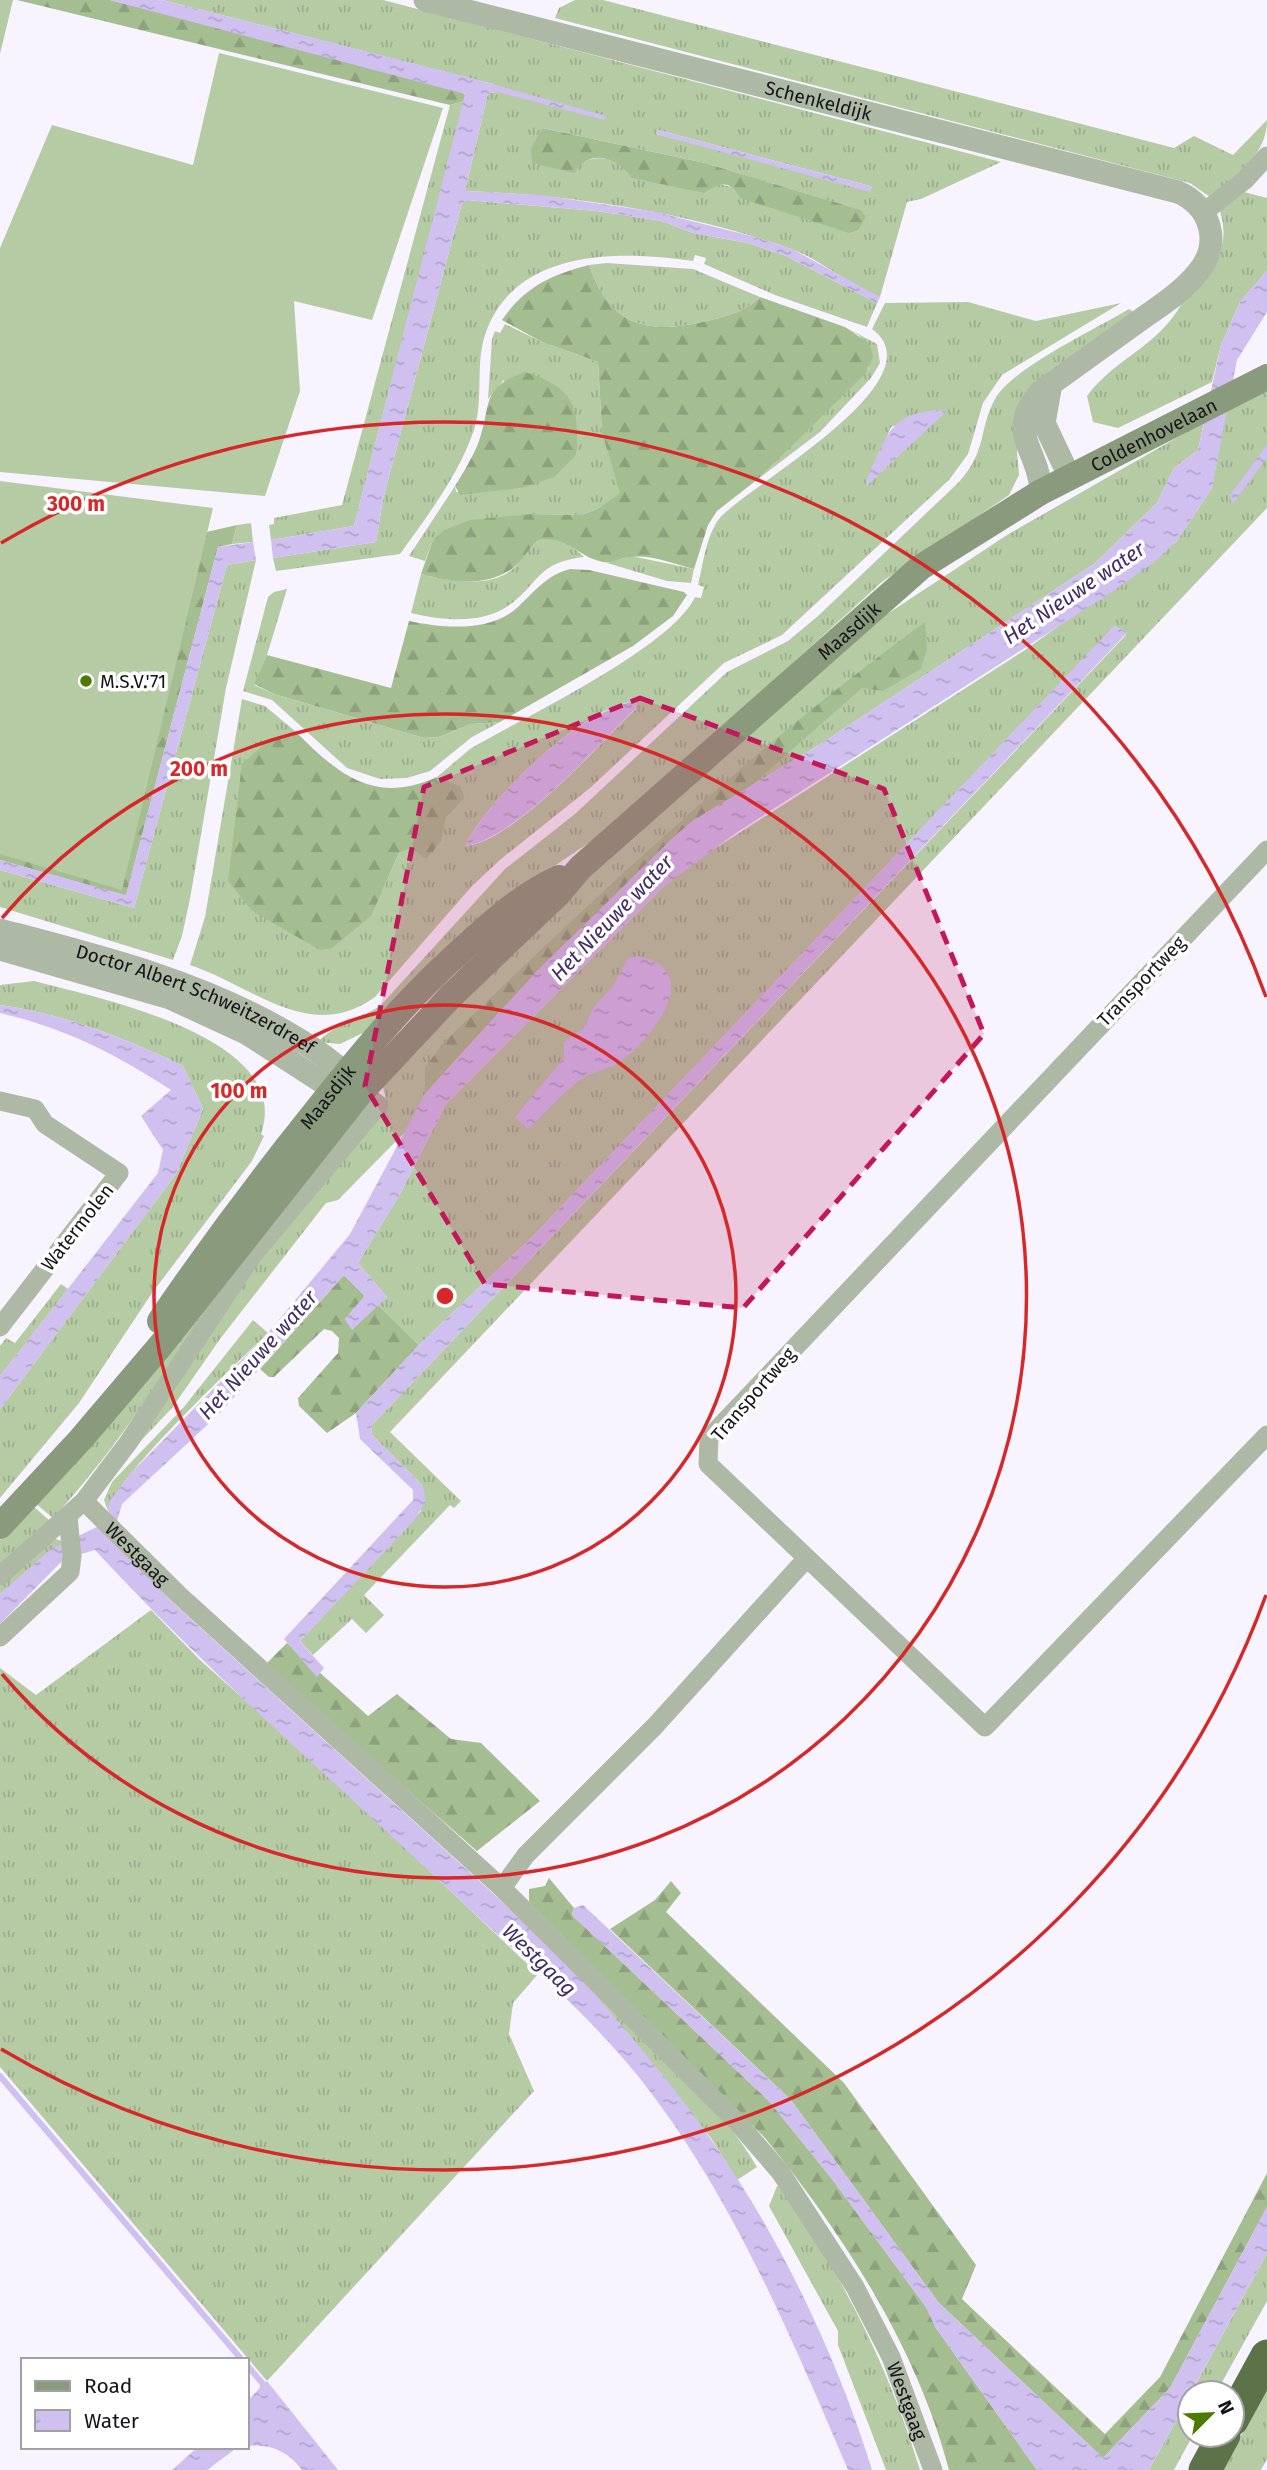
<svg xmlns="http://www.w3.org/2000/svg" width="1267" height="2470" viewBox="0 0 1267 2470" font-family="'Fira Sans',sans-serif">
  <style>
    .grass { fill: url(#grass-tufts); fill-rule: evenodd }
    .forest { fill: url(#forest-firs) }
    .pitch { fill: #b5cba4 }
    .water { fill: url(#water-ripples) }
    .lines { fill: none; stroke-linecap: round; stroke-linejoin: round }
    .stream { stroke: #cfc0f0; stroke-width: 6 }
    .minor { stroke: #aeb9a5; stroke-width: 19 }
    .tertiary { stroke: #aeb9a5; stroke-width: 23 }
    .secondary { stroke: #8a9b7d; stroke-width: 26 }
    .motorway { stroke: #5c7249; stroke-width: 33 }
    .marked { fill: #c2185b; fill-opacity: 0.2; stroke: #c2185b; stroke-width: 5; stroke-dasharray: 14 9; stroke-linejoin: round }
    .ring { fill: none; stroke: #d62828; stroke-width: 3.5 }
    .poi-dot { fill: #4b7b02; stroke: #fff; stroke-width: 2.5 }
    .labels { text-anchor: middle; stroke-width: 7; stroke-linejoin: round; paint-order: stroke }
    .street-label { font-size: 19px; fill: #151418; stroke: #fff }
    .poi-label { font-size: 19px; fill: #151418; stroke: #fff; text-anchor: start }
    .water-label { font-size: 21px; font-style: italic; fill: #422d66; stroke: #fff }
    .centre { fill: #d62828; stroke: #fff; stroke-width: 3.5 }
    .ring-label { font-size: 21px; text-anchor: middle; font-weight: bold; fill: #d62828; stroke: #fff; stroke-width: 7; stroke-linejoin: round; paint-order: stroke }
  </style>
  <defs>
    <pattern id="grass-tufts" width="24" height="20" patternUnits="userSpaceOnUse" patternTransform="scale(1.75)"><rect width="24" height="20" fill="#b5cba4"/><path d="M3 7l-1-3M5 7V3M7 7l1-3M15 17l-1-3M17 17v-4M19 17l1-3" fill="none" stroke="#9bad8c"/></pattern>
    <pattern id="forest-firs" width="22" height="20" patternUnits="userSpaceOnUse" patternTransform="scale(1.75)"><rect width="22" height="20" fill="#a5be91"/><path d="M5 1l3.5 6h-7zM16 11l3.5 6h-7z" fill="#8da27c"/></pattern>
    <pattern id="water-ripples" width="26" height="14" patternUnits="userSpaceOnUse" patternTransform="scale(1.75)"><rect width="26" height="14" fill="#cfc0f0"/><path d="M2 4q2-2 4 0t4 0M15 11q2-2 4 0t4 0" fill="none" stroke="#b1a4cd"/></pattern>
  </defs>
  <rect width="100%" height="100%" fill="#f7f4ff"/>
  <!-- grass -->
  <path class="grass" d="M162 0H383L1001 162 921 199 907 202 880 297C848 286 823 260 791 249 687 212 574 195 465 191L488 93 498 92 493 84ZM542 128 705 163 860 210 624 167C608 156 596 155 579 164L540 132ZM658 130 870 186 872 188 656 134Z
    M575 0H603L1174 148 1194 136 1233 155 1267 120C1267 156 1235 176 1210 197L1190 183 555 18 559 8Z
    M464 101 354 526 271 540 269 525 274 524V518L342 505 450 105Z
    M1240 191 1267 198V271L1240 302 1221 345 1212 382 1118 428 1093 422 1087 396C1117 356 1161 346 1184 299 1186 293 1195 288 1199 283 1220 262 1229 241 1220 211Z
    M467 200 597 211 662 221 693 233 748 243 786 256 877 303 867 327 775 295 704 264 706 258 695 255 693 261C619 250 514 248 485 335 475 366 484 399 474 430 458 476 428 515 400 554L276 571 273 558 376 542 383 499 462 203Z
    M607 263 693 269 760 297C747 311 729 315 711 320 650 335 611 329 589 265Z
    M968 302 1036 321 1121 303 1002 375 983 403 968 454 949 480 782 635 724 663 590 788 501 859 472 886 375 997C310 1044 253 986 190 965L205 917 242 699 265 706 296 732 265 743 242 763 252 911 281 925 382 891 399 853 441 832 446 818 465 798 461 786 437 777 470 749C524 717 671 648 695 597L701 598 704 587 698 585C703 565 706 536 719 519 745 487 942 380 872 329L885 303ZM936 410 946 411 866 486 891 427ZM635 701 636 709C599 744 513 843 465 846 486 801 584 706 635 701Z
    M1129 309 1136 313 1033 384 1017 452 1019 475 1009 495 883 581 611 828 526 885 365 1032 340 1044 318 1042C334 1024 361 1019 381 1005L505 869 575 814 727 672 788 641 818 616 958 483C988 450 978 430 995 399 1012 368 1096 329 1129 309Z
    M505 324 542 342 598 362 602 433 621 493 597 509 581 515 531 514 477 522 433 540 425 561 409 556 455 486 456 492 522 488 504 380 488 399 492 339 495 331 500 333Z
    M845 327 877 344 880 363 871 378 820 432 758 479 869 368 860 336Z
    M1267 388V508L390 1432 461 1501 454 1508 450 1505 364 1595 384 1615 366 1633 352 1619 313 1655 300 1641 421 1511 423 1486 372 1435 371 1426 1126 635 1125 631 1114 626 1106 635 534 1235 419 1345 378 1305 387 1297 358 1263 400 1194 446 1104 663 887 697 860 1025 650 1176 542 1212 488 1225 412Z
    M1204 422 1198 450 1174 468 1157 503 1094 564 819 745 694 820 675 836 461 1051 425 1094 407 1130 338 1200 326 1203 220 1339 172 1408 116 1467 257 1259 387 1104 383 1087 507 947 869 626 1007 535Z
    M251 523 253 542 232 544 237 525Z
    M554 538 566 541 584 557C535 563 540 584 508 606 480 625 441 620 411 613L421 574C449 581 494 590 517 565 524 556 529 547 538 540Z
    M631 556 694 569 691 583 667 581 607 563Z
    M256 560 226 688 190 899 182 936 173 960 0 907V870L134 908 227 565Z
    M287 589 267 655 254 685 274 694 424 738 439 737 471 724 500 722 472 737 430 771 407 778 380 779 347 768 272 700 243 691 268 597 274 592Z
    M34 981C98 998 295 1037 261 1134L264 1136 252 1161 152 1293 79 1403 0 1498V1409L176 1174 203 1109 183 1066C125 1038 64 1014 0 1005V985Z
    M225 1277C173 1362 120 1445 53 1518L35 1503Z
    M61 1284 68 1289 0 1376V1346L6 1338 15 1343Z
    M253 1320 268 1333C238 1362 113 1479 108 1511L104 1500 112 1482 183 1408Z
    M33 1506 50 1521 0 1565V1540Z
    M53 1538 65 1542 0 1594V1581Z
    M151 1610 200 1660 319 1766 538 1974 513 2003 509 2034 534 2091 267 2381 0 2067V1668L36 1695Z
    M584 1981C645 2039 714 2094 757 2167L737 2180 711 2138Z
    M777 2186 782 2189C844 2278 888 2366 920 2470H886L838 2345V2331L769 2206Z
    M1267 2253V2301L1216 2393H1191Z
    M1267 2387V2459L1261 2470H1223Z
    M1190 2395V2435H1193L1174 2470H1149Z"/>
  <!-- forest -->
  <path class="forest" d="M17 0H110L460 90 466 96 464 101 450 105Z
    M542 128 705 163 861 210 866 217 858 230 849 233 740 198C731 179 719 183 704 193L632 178C617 157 590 148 574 173L532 163 531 149Z
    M589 265C611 329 650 335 711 320 729 315 747 311 760 297L845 327 870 344 873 357 866 373 758 479 717 511 708 525 694 569C675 564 650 554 629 557 620 558 612 564 603 562 575 556 569 535 538 540 528 548 523 561 513 568 484 588 452 582 421 574L433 540 444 530 470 520 531 514 581 515 597 509 620 493 602 433 598 362 542 342 502 320C525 287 550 275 589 265Z
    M525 372C574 388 580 405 576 455L554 477 522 488 460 495 455 486C464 471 473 457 479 441 492 404 480 388 525 372Z
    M237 525 232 544 218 547 126 896 0 860V829L105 857 189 536Z
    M570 569 589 570 684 592 687 595 673 616 633 646 500 722 471 724 439 737 424 738 274 694 254 684 267 655 391 688 409 621C443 628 490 633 518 607 536 590 547 575 570 569Z
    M925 622 927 649 921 669 883 691 862 688 752 785 694 820 675 836 536 972 425 1094V1068L442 1044C598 895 750 750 925 622Z
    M296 732C339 775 374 805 437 777L461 786 465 798 446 818 441 841 426 859 411 848 399 853 371 916 332 948 320 950 252 911 228 881 242 763 265 743Z
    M344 1275 365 1296 345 1319 352 1329 378 1305 419 1345 356 1413 327 1433 299 1406 298 1398 338 1353 339 1338 332 1331 324 1329 274 1377H269L260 1369Z
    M287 1643 368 1716 397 1694 451 1739 481 1743 540 1801 477 1851 265 1665Z
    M549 1878 574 1908 572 1915 769 2101 832 2179 926 2307 936 2328 1037 2470H949C917 2348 844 2235 765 2138L529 1902V1889L545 1886Z
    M671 1881 681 1893 666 1912 844 2083 976 2265 962 2299 1105 2434 1160 2377 1267 2173V2207L1170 2388 1103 2458 938 2302 791 2100 610 1929 655 1900Z"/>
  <!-- pitch -->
  <path class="pitch" d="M0 0H13L0 54Z
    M219 53 443 108 372 320 294 301 300 391 265 496 0 472V248L52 125 193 165Z
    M0 481 213 508 122 890 0 854Z"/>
  <!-- water -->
  <path class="water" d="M110 0H162L471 78 606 116 604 120 498 92 488 93 465 191 541 195 656 212 755 237 794 250 880 297 877 303 786 256 748 243 693 233 662 221 597 211 467 200 462 203 383 499 376 542 273 558 271 540 354 526 465 94Z
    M658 130 870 186 872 188 870 192 656 134Z
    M1267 271V312L1237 360 1212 488 1176 542 1153 563 1109 594 736 833 663 887 446 1104 400 1194 358 1263 387 1297 352 1330 345 1319 365 1296 344 1275 218 1415 122 1504 112 1538 172 1602 584 1976V1981C627 2032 672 2083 710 2138 779 2235 837 2356 872 2470H848C790 2334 731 2193 638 2076 590 2017 531 1966 475 1914 348 1793 214 1679 95 1550L64 1559 0 1624V1594L51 1549 99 1526 112 1516 108 1511 109 1502 130 1474 268 1333 350 1234 425 1094 536 972 675 836 694 820 819 745 1094 564 1157 503 1174 468 1198 450 1221 345 1240 302Z
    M936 410 947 411 866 486C866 477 872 468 875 460 891 425 897 415 936 410Z
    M1267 445V458L1234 502H1231L1230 495Z
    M253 542 256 560 227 565 134 908 0 870V860L126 895 218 547Z
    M1114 626 1125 631 1126 634 371 1426 372 1435 423 1486 426 1502 412 1523 300 1641 324 1668 317 1677 284 1639 413 1500V1490L360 1439 356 1413 419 1345 534 1235Z
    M635 701 636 708C596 747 517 838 465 846 487 800 582 708 635 701Z
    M638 956C705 970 654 1036 623 1060 612 1069 595 1070 583 1078 563 1091 546 1113 528 1129L515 1117 564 1058V1042L584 1028 593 1008 614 985 628 958Z
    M0 1005C64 1014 125 1038 183 1066L203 1109 176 1174 0 1409V1376L158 1173 163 1150 141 1116 171 1090C114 1053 67 1029 0 1013Z
    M583 1905 791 2100 938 2302 1103 2458 1170 2388 1267 2207V2253L1149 2470H1037L936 2328 926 2307 832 2179 769 2101 572 1915 574 1908Z
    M267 2381 338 2470H302C288 2451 270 2443 247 2446V2401Z
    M198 2447H238L207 2470H172Z"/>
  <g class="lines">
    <!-- stream -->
    <path class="stream" d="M0 2076 242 2360
      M247 2365 263 2384 262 2393"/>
    <!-- minor -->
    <g class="minor">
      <path d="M1204 212 1245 180 1267 156"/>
      <path d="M1267 850 709 1438 708 1464 985 1727 1267 1435"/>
      <path d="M0 1101 35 1109 45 1124 119 1173 0 1327"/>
      <path id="s1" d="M84 1501 180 1596 502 1888 738 2123 781 2173 855 2287 891 2357 933 2470"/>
      <path d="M0 1576 84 1501 128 1443 252 1256 379 1105 361 1092"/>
      <path d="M0 1637 70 1572 72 1556 68 1517"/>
      <path d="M502 1888 526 1855 655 1726 806 1559"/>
    </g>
    <!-- tertiary -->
    <g class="tertiary">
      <path id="s2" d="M425 0 1178 192C1210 206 1222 242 1199 271 1183 292 1158 307 1136 323 1104 346 1072 369 1040 392 1004 433 1039 448 1041 492"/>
      <path d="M1051 384 1044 423 1070 478"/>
      <path id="s3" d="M0 930C99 956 197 980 286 1032 312 1047 338 1063 357 1087"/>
      <path d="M0 949 170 998 246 1033 333 1089 351 1091"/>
    </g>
    <!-- secondary -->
    <g class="secondary">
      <path id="s4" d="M160 1321C207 1252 256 1186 309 1120 354 1063 399 1007 454 957 486 928 519 896 559 878"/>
      <path id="s5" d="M0 1526 81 1439 161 1345 361 1092 451 996 559 893 580 868 921 567 1041 492 1267 377"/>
    </g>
    <!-- motorway -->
    <path class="motorway" d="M1232 2420 1267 2356
      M1205 2470 1224 2435"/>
  </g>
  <!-- marked area -->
  <path class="marked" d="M640 698 884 789 984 1034 743 1308 485 1284 365 1086 424 787Z"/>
  <!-- distance rings -->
  <g class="ring">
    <circle cx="445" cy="1296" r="291"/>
    <path d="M2 918A582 582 0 1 1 2 1674"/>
    <path d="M1266 1595A874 874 0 0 1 1 2049M1 543A874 874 0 0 1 1266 997"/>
  </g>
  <!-- markers -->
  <circle class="poi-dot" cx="86" cy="681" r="7"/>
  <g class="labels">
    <!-- street labels -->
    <g class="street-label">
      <text dy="7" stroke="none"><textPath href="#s2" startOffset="406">Schenkeldijk</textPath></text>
      <text dy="7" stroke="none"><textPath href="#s5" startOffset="1601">Coldenhovelaan</textPath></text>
      <text dy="7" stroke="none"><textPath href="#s5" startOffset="1237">Maasdijk</textPath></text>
      <text transform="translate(1141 981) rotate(-46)" y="7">Transportweg</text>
      <text dy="7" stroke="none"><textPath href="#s3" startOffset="208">Doctor Albert Schweitzerdreef</textPath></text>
      <text dy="7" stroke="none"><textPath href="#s4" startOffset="280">Maasdijk</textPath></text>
      <text transform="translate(77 1227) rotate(-52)" y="7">Watermolen</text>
      <text transform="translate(753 1394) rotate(-49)" y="7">Transportweg</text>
      <text dy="7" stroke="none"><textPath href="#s1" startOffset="75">Westgaag</textPath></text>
      <text dy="7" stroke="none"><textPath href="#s1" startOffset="1230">Westgaag</textPath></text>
    </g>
    <!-- poi labels -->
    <g class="poi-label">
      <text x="100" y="688">M.S.V.'71</text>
    </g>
    <!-- water labels -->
    <g class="water-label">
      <text transform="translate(1074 593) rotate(-34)" y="7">Het Nieuwe water</text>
      <text transform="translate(612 918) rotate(-46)" y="7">Het Nieuwe water</text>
      <text transform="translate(258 1355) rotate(-48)" y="7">Het Nieuwe water</text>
      <text transform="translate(539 1960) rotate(44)" y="7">Westgaag</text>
    </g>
  </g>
  <circle cx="445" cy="1296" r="10" class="centre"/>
  <g class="ring-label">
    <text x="76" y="511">300 m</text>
    <text x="199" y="776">200 m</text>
    <text x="239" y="1098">100 m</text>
  </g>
  <!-- legend -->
  <rect x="21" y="2358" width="228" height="91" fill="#ffffff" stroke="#a1a1a3" stroke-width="2"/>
  <rect x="35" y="2381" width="35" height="10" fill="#8a9b7d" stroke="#a1a1a3" stroke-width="2"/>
  <text x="84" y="2393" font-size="21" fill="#151418">Road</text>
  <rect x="35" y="2410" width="35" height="21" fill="url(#water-ripples)" stroke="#a1a1a3" stroke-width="2"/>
  <text x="84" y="2428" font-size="21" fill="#151418">Water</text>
  <!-- north arrow -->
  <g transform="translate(1211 2414) rotate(66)"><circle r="33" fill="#ffffff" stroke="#a1a1a3" stroke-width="2"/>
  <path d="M0-5L12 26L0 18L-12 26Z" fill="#4b7b02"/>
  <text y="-10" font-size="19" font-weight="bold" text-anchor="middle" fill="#151418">N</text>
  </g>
</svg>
